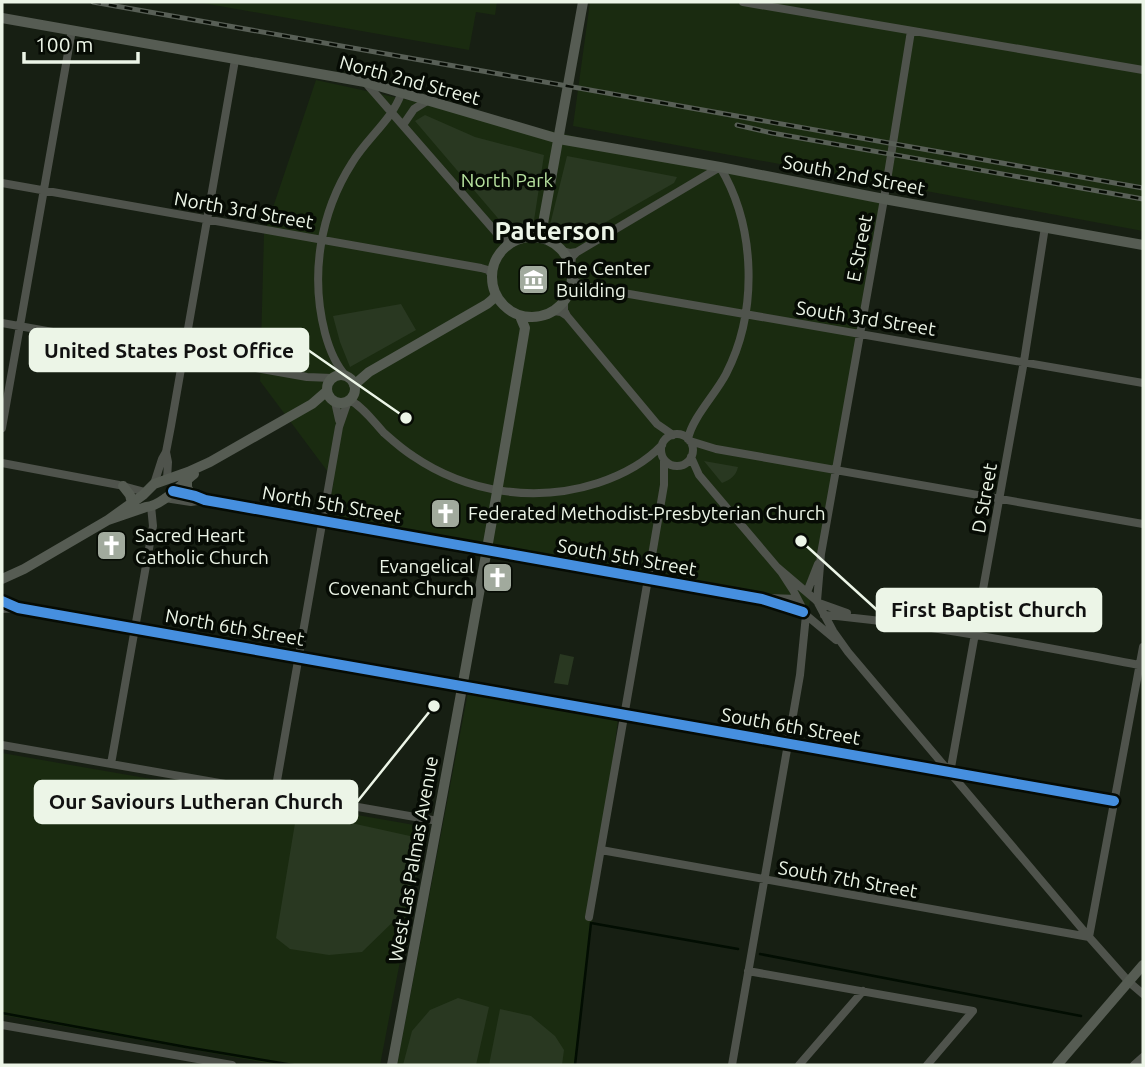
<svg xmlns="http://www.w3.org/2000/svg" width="1145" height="1067" viewBox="0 0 1145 1067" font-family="Ubuntu,sans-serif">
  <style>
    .built { fill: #1a2b10 }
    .green { fill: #293821 }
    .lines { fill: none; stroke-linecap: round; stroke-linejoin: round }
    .stream { stroke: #020d02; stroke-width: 2.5 }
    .minor { stroke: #4f534c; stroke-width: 8 }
    .major { stroke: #565c53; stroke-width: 10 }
    .rail-casing { stroke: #585f56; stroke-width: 5 }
    .rail { stroke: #060b04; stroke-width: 2.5; stroke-dasharray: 8; stroke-linecap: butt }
    .cycleway-casing { stroke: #060b04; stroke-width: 15 }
    .cycleway { stroke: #468fdf; stroke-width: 10 }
    .labels { text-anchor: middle; stroke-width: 7; stroke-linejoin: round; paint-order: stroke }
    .street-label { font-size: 19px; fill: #ecf5e7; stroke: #060b04 }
    .park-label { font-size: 19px; fill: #b7e29f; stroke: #060b04 }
    .poi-label { font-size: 19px; fill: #ecf5e7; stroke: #060b04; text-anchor: start }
    .district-label { font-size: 26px; font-weight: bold; fill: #ecf5e7; stroke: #060b04 }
    .leader { fill: none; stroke: #ecf5e7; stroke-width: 2.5 }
    .callout-dot { fill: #ecf5e7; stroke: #060b04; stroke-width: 2.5 }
    .callout { fill: #ecf5e7; stroke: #ecf5e7; stroke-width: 2.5 }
    .callout-label { font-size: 21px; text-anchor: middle; font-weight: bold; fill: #111 }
  </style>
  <rect width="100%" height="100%" fill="#171f13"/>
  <!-- built -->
  <path class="built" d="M197 2H497L495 15 476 12 469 50Z
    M590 2H1143V231L573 126Z
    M316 80 880 203 809 606 327 516 334 480 260 381 264 234Z
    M468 692 618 719 574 1065H397Z
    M2 753 426 827 380 1065H278L2 1015Z"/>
  <!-- green -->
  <path class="green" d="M425 115 475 137 544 155 533 227 508 230 415 121Z
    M567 156 677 177 674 183 571 242 549 229Z
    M401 304 416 330 350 367 340 342 333 316Z
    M704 461 738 467C736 476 730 480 722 483Z
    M560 654 574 657 568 685 554 683Z
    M297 811 419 838 417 875 398 917 362 952 329 955 290 949 276 938Z
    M458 998 489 1007 476 1065H403L412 1031 430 1010Z
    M500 1009 531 1016 555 1036 564 1050 562 1065H489Z"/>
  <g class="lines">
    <!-- stream -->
    <path class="stream" d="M760 954 1081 1016
      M2 1013 186 1047 293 1065
      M575 1065 591 923 738 949"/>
    <!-- minor -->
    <path class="minor" d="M743 2 1143 70
      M365 82 501 238 512 243
      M403 125 414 109 427 101
      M2 183 481 268 488 270 492 275
      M563 251 570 253 577 252 720 167C756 227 758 312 726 374 715 395 692 418 688 439
      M571 265 572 257 577 252
      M572 277 576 282 583 286
      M570 289 578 285 583 286C770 318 957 349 1143 383
      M564 302V310L567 316
      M554 311 561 312 567 316 657 424 673 435
      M2 323 307 377 332 378
      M346 376C335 364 329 348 325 333 310 275 320 213 352 163 366 139 392 120 401 94
      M350 400C364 408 373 421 384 433 393 441 403 450 413 456 467 493 536 503 598 483 622 475 644 464 662 445
      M335 402 339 420
      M2 428 72 30
      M661 450a16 16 0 1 1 32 0a16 16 0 1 1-32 0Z
      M690 441 716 449 1143 524
      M166 452 168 462 167 479
      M691 457 699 475 782 573 793 590 806 615 836 640
      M2 463 119 485 145 492
      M154 484 162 459 166 452 171 426 235 60
      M173 491 195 496 205 500 762 599 803 612
      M165 498 191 502 205 500
      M777 567 817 601 833 631 848 652 1089 937 1129 982 1143 994
      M807 592 818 564
      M769 598 797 599
      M2 601 18 608 1114 801
      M817 601 821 554 884 199 911 31
      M819 603 847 613
      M2 609 18 608
      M824 615C930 624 1036 646 1140 665
      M2 745 438 821
      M111 764 153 526 151 506
      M950 773 1024 361 1045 227
      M275 792 339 427 348 401
      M601 850 1089 937
      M589 917 648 579 664 485V460
      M1089 937 1143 647
      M748 971 973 1011 927 1065
      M2 1025 232 1065
      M732 1065 800 675 806 615
      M799 1065 863 991
      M1134 1065 1143 1057"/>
    <!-- major -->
    <path class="major" d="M2 18 365 82 559 139 720 167 884 199 1143 245
      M534 237 542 229 583 2
      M492 277a40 40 0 1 1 80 0a40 40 0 1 1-80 0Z
      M327 389a14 14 0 1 1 28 0a14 14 0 1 1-28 0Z
      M354 385 369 372 487 304 493 299 496 294
      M187 479V488L192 495
      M123 486 130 495 132 503
      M108 520 143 495 154 484 188 472 210 462 312 404 327 391
      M2 579 24 569 108 520 146 507C162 506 181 484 194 474
      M2 599 5 602
      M392 1065C438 820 484 574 525 328L520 316
      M1057 1065 1143 965"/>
    <defs>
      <path id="rail" d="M93 2 1143 188
        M737 125 772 133 1143 199"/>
    </defs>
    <!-- rail casing -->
    <use href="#rail" class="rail-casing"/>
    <!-- rail -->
    <use href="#rail" class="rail"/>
    <defs>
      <path id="cycleway" d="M173 491 195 496 205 500 762 599 803 612
        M2 601 18 608 1114 801"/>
    </defs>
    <!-- cycleway casing -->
    <use href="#cycleway" class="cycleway-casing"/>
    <!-- cycleway -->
    <use href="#cycleway" class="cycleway"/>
  </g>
  <!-- icons -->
  <defs>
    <symbol id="museum-square" viewBox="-11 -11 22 22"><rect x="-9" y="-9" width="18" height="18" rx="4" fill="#a1aa9d" stroke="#060b04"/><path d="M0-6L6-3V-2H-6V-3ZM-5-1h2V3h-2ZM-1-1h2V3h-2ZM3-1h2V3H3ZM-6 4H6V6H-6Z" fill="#fff"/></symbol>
    <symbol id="church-square" viewBox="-11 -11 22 22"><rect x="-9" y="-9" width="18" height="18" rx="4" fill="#a1aa9d" stroke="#060b04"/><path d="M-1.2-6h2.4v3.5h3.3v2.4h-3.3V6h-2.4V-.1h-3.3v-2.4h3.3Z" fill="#fff"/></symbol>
  </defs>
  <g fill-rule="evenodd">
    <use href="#museum-square" x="516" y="262" width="35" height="35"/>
    <use href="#church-square" x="428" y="496" width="35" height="35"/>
    <use href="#church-square" x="94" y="528" width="35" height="35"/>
    <use href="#church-square" x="480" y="560" width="35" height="35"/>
  </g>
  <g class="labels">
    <!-- street labels -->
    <g class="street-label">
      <text transform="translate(410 80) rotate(15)" y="7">North 2nd Street</text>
      <text transform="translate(854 175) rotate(11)" y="7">South 2nd Street</text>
      <text transform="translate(244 210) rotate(10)" y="7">North 3rd Street</text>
      <text transform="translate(859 248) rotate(-79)" y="7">E Street</text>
      <text transform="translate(866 318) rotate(9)" y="7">South 3rd Street</text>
      <text transform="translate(984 498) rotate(-80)" y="7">D Street</text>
      <text transform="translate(332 504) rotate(10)" y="7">North 5th Street</text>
      <text transform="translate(627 557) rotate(10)" y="7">South 5th Street</text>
      <text transform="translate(235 627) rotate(10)" y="7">North 6th Street</text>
      <text transform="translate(791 726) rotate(10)" y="7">South 6th Street</text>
      <text transform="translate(413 859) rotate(-80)" y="7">West Las Palmas Avenue</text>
      <text transform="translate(848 879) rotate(10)" y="7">South 7th Street</text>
    </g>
    <!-- park labels -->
    <g class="park-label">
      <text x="507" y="187">North Park</text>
    </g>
    <!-- poi labels -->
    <g class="poi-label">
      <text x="556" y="275">The Center<tspan x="556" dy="22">Building</tspan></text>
      <text x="468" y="520">Federated Methodist-Presbyterian Church</text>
      <text x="135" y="542">Sacred Heart<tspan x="135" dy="22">Catholic Church</tspan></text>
      <text x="474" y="573" text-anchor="end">Evangelical<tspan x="474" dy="22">Covenant Church</tspan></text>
    </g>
    <!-- district labels -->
    <g class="district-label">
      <text x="555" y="240">Patterson</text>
    </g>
  </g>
  <!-- callouts -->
  <path class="leader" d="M406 418L308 350M801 541L877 610M434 706L357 802"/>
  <g class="callout-dot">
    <circle cx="406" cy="418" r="7"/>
    <circle cx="801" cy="541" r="7"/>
    <circle cx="434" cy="706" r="7"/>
  </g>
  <g class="callout">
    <rect x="30" y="329" width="278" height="42" rx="7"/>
    <rect x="877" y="589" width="224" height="42" rx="7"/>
    <rect x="35" y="781" width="322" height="42" rx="7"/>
  </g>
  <g class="callout-label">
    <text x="169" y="358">United States Post Office</text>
    <text x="989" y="617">First Baptist Church</text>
    <text x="196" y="809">Our Saviours Lutheran Church</text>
  </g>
  <!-- border -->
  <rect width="1145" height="1067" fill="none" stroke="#ecf5e7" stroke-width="7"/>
  <!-- scale -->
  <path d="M24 52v10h114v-10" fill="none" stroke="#ecf5e7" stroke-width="3.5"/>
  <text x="35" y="52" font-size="21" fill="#ecf5e7" stroke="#060b04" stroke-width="5" paint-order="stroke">100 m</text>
</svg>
